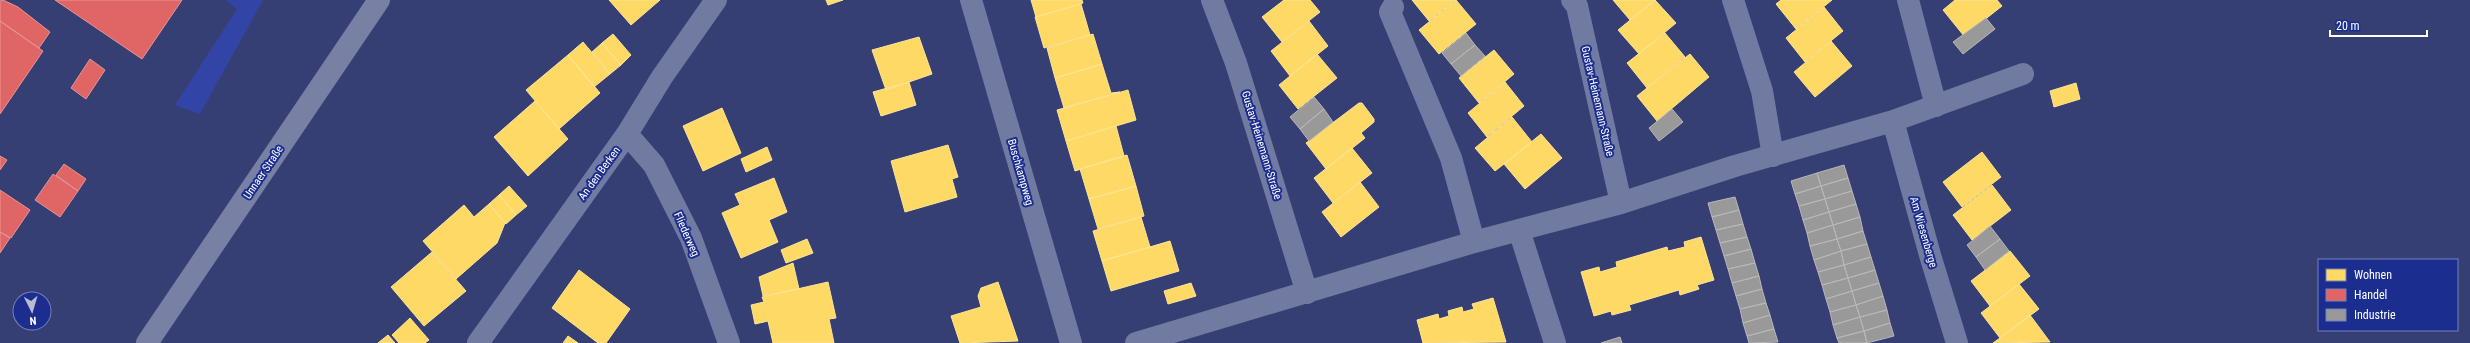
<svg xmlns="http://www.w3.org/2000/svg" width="2470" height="343" viewBox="0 0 2470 343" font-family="'Roboto Condensed',sans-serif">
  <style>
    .green { fill: #3245a6 }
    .homes { fill: #ffd966; stroke: #ffe494 }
    .shops { fill: #e06666; stroke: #e99494 }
    .industry { fill: #999; stroke: #b8b8b8 }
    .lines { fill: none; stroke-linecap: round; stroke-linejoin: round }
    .street { stroke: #717aa0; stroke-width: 22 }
    .secondary { stroke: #7880a4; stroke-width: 22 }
    .labels { text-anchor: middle; stroke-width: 4; stroke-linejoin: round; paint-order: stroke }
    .street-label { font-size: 11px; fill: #fff; stroke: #1b2d8e }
  </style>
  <rect width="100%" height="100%" fill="#353f74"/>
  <!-- green -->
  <path class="green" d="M226 0H263L200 114 175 105 237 9Z"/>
  <!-- homes -->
  <path class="homes" d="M609 0H660L631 25Z
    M826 0H843L828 5Z
    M1031 0H1082L1083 3 1036 17Z
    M1284 0H1310L1320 12 1282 42 1262 17Z
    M1412 0H1455L1429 21Z
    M1456 0 1476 24 1439 54 1419 30Z
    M1613 0H1655L1630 20Z
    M1655 0 1676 23 1639 54 1618 30Z
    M1781 0H1832L1796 29 1776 4Z
    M1955 0H1997L2002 6 1964 36 1943 10Z
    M1081 4 1090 35 1044 48 1035 17Z
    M1824 7 1843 31 1805 62 1786 38Z
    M1309 21 1328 46 1290 76 1271 51Z
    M1665 33 1685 57 1647 88 1627 63Z
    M613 34 631 55 621 65 602 43Z
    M1093 34 1102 64 1055 78 1047 48Z
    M919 37 932 74 886 90 872 50Z
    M1831 41 1852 66 1815 97 1794 72Z
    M583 42 610 74 594 87 568 55Z
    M602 43 621 65 610 74 592 52Z
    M1494 50 1514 74 1479 103 1459 78Z
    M1317 54 1337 78 1298 109 1279 85Z
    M1690 54 1709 77 1657 121 1637 96Z
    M568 55 600 93 559 129 526 90Z
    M1102 64 1111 93 1120 92 1064 108 1055 78Z
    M909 82 916 105 881 116 873 92Z
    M1505 82 1524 106 1487 137 1468 113Z
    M2076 83 2080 99 2054 107 2050 91Z
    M1128 90 1136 120 1066 141 1057 110Z
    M535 101 568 139 528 176 494 137Z
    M1359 103H1362L1374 119V122L1361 133 1365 138 1326 169 1306 143Z
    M722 108 741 153 703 171 683 126Z
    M1512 117 1532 142 1495 171 1475 148Z
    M1116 126 1124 156 1075 171 1066 141Z
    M1541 134 1562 158 1525 189 1504 164Z
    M948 145 958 177 952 179 957 197 905 212 891 161Z
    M767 147 772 160 746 172 741 159Z
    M1352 148 1372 173 1333 203 1314 178Z
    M1982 152 2001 177 1962 207 1943 182Z
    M1127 155 1136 186 1089 199 1080 169Z
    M774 178 787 212 769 220 778 242 741 258 722 213 740 205 735 194Z
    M1360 182 1379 207 1341 237 1322 212Z
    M1992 185 2011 210 1972 240 1953 215Z
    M509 186 527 206 516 215 499 195Z
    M1136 186 1144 216 1098 229 1089 199Z
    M499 195 516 215 506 224 489 204Z
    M489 204 505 223 497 243 456 279 423 241 464 205 474 217Z
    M1141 217 1150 247 1102 261 1093 231Z
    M1701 237 1714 280 1697 285 1699 289 1680 295 1679 290 1629 305 1631 310 1612 315 1611 311 1594 316 1581 272 1599 267 1600 272 1617 267 1616 262 1667 247 1668 251 1685 247 1684 242Z
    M807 239 813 253 786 263 781 250Z
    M1170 241 1179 271 1111 291 1102 261Z
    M2010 251 2030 276 1990 306 1971 281Z
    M432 252 466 291 424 326 391 287Z
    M793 263 799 289 763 296 759 277Z
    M579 270 630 309 606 343H598L552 308Z
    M828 282 836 318 829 319 834 343H773L768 321 755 324 751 305 764 302 762 297Z
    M998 282 1018 341 960 343 951 316 981 307 978 296 981 288Z
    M1191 283 1196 296 1168 304 1164 291Z
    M2019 284 2039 309 2000 338 1981 313Z
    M1493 298 1506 342 1423 343 1417 320 1438 314 1439 319 1449 316 1448 311 1462 307 1463 312 1474 309 1472 304Z
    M2030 315 2050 342 1993 343 2000 338Z
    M410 318 429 340 425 343H399L392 335Z
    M388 335 395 343H378Z
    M568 336 578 343H563Z"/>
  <!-- shops -->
  <path class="shops" d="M3 0 18 7 50 32 39 48 0 21V1Z
    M55 0H182L142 59Z
    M0 21 43 51 0 114Z
    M90 59 105 70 86 99 71 88Z
    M0 156 7 160 0 170Z
    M64 164 86 179 78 191 56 175Z
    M53 174 78 191 60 217 35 200Z
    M0 190 30 210 11 238 0 232Z
    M0 232 10 238 0 253Z"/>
  <!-- industry -->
  <path class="industry" d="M1986 18 1995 29 1963 54 1953 42Z
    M1466 33 1475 45 1451 64 1442 53Z
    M1475 45 1485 56 1461 76 1451 64Z
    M1314 97 1324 109 1300 129 1290 117Z
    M1324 109 1333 122 1309 141 1300 129Z
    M1672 109 1683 122 1659 141 1649 128Z
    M1844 165 1848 178 1821 186 1817 173Z
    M1817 173 1821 186 1795 194 1791 181Z
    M1848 178 1852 191 1825 199 1821 186Z
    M1821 186 1825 199 1799 206 1795 194Z
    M1852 191 1856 204 1829 212 1825 199Z
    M1735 197 1739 210 1712 217 1708 203Z
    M1825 199 1829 212 1803 220 1799 206Z
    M1856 204 1860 217 1833 225 1829 212Z
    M1739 210 1743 224 1716 230 1712 217Z
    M1829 212 1833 225 1807 233 1803 220Z
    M1860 217 1863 231 1837 239 1833 225Z
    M1743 224 1747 237 1720 243 1716 230Z
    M1833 225 1837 239 1810 246 1807 233Z
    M1990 226 2000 239 1976 257 1967 245Z
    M1863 231 1867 244 1841 251 1837 239Z
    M1747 237 1751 249 1724 256 1720 243Z
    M1837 239 1841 251 1814 260 1810 246Z
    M2000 239 2009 251 1985 270 1976 257Z
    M1867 244 1871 257 1844 265 1841 251Z
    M1751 249 1755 263 1728 269 1724 256Z
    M1841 251 1844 265 1818 272 1814 260Z
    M1871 257 1875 270 1848 278 1844 265Z
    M1755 263 1759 276 1732 283 1728 269Z
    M1844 265 1848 278 1822 285 1818 272Z
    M1875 270 1879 283 1852 291 1848 278Z
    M1759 276 1762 289 1736 296 1732 283Z
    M1848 278 1852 291 1826 299 1822 285Z
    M1879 283 1883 296 1856 305 1852 291Z
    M1762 289 1766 303 1740 309 1736 296Z
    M1852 291 1856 305 1830 312 1826 299Z
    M1883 296 1887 310 1860 317 1856 305Z
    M1766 303 1770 315 1743 323 1740 309Z
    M1856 305 1860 317 1833 325 1830 312Z
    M1887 310 1890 323 1864 331 1860 317Z
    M1770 315 1774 329 1747 336 1743 323Z
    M1860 317 1864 331 1837 338 1833 325Z
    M1890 323 1894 336 1867 343 1864 331Z
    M1774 329 1778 342 1749 343 1747 336Z
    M1864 331 1867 343H1839L1837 338Z
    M1620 337 1622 343H1601Z"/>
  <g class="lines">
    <!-- street -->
    <path class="street" d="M971 0 1071 343
      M1212 0 1236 63 1307 293
      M1572 0 1577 6 1621 203
      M1733 0 1762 91 1773 156
      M1908 0 1936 106
      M1393 7 1390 12 1451 158 1474 242
      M1893 121 1930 255 1957 343
      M627 134 654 165 691 238 729 343
      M1519 230 1555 343
      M478 343 627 134 662 77 716 0
      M1136 343 1474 242 1621 203 1735 166 1893 121 2023 74"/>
    <!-- secondary -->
    <path class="secondary" d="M147 343 379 0"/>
  </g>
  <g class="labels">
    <!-- street labels -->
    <g class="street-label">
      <text transform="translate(1598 101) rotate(77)" y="4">Gustav-Heinemann-Straße</text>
      <text transform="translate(1262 145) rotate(73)" y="4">Gustav-Heinemann-Straße</text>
      <text transform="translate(263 172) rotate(-56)" y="4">Unnaer Straße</text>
      <text transform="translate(1021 172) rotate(74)" y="4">Buschkampweg</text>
      <text transform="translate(599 173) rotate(-54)" y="4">An den Berken</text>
      <text transform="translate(1924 232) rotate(74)" y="4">Am Wiesenberge</text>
      <text transform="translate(687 234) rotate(66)" y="4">Fliederweg</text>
    </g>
  </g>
  <!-- legend -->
  <rect x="2318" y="259" width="140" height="72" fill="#1b2d8e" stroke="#7681bb"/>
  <rect x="2326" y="269" width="20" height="12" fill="#ffd966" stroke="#7681bb"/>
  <text x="2354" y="279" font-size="12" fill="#ffffff">Wohnen</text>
  <rect x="2326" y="289" width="20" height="12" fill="#e06666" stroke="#7681bb"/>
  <text x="2354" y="299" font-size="12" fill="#ffffff">Handel</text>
  <rect x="2326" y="309" width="20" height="12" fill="#999999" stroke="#7681bb"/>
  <text x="2354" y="319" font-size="12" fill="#ffffff">Industrie</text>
  <!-- north arrow -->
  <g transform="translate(32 311) rotate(175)"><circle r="19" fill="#1b2d8e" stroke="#7681bb"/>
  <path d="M0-3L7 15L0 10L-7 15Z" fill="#b8bcce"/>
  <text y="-6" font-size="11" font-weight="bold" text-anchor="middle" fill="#ffffff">N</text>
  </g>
  <!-- scale -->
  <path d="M2330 30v6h97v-6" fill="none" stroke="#ffffff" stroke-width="2"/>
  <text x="2336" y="30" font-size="12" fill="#ffffff" stroke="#1b2d8e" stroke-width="3" paint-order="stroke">20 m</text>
</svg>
